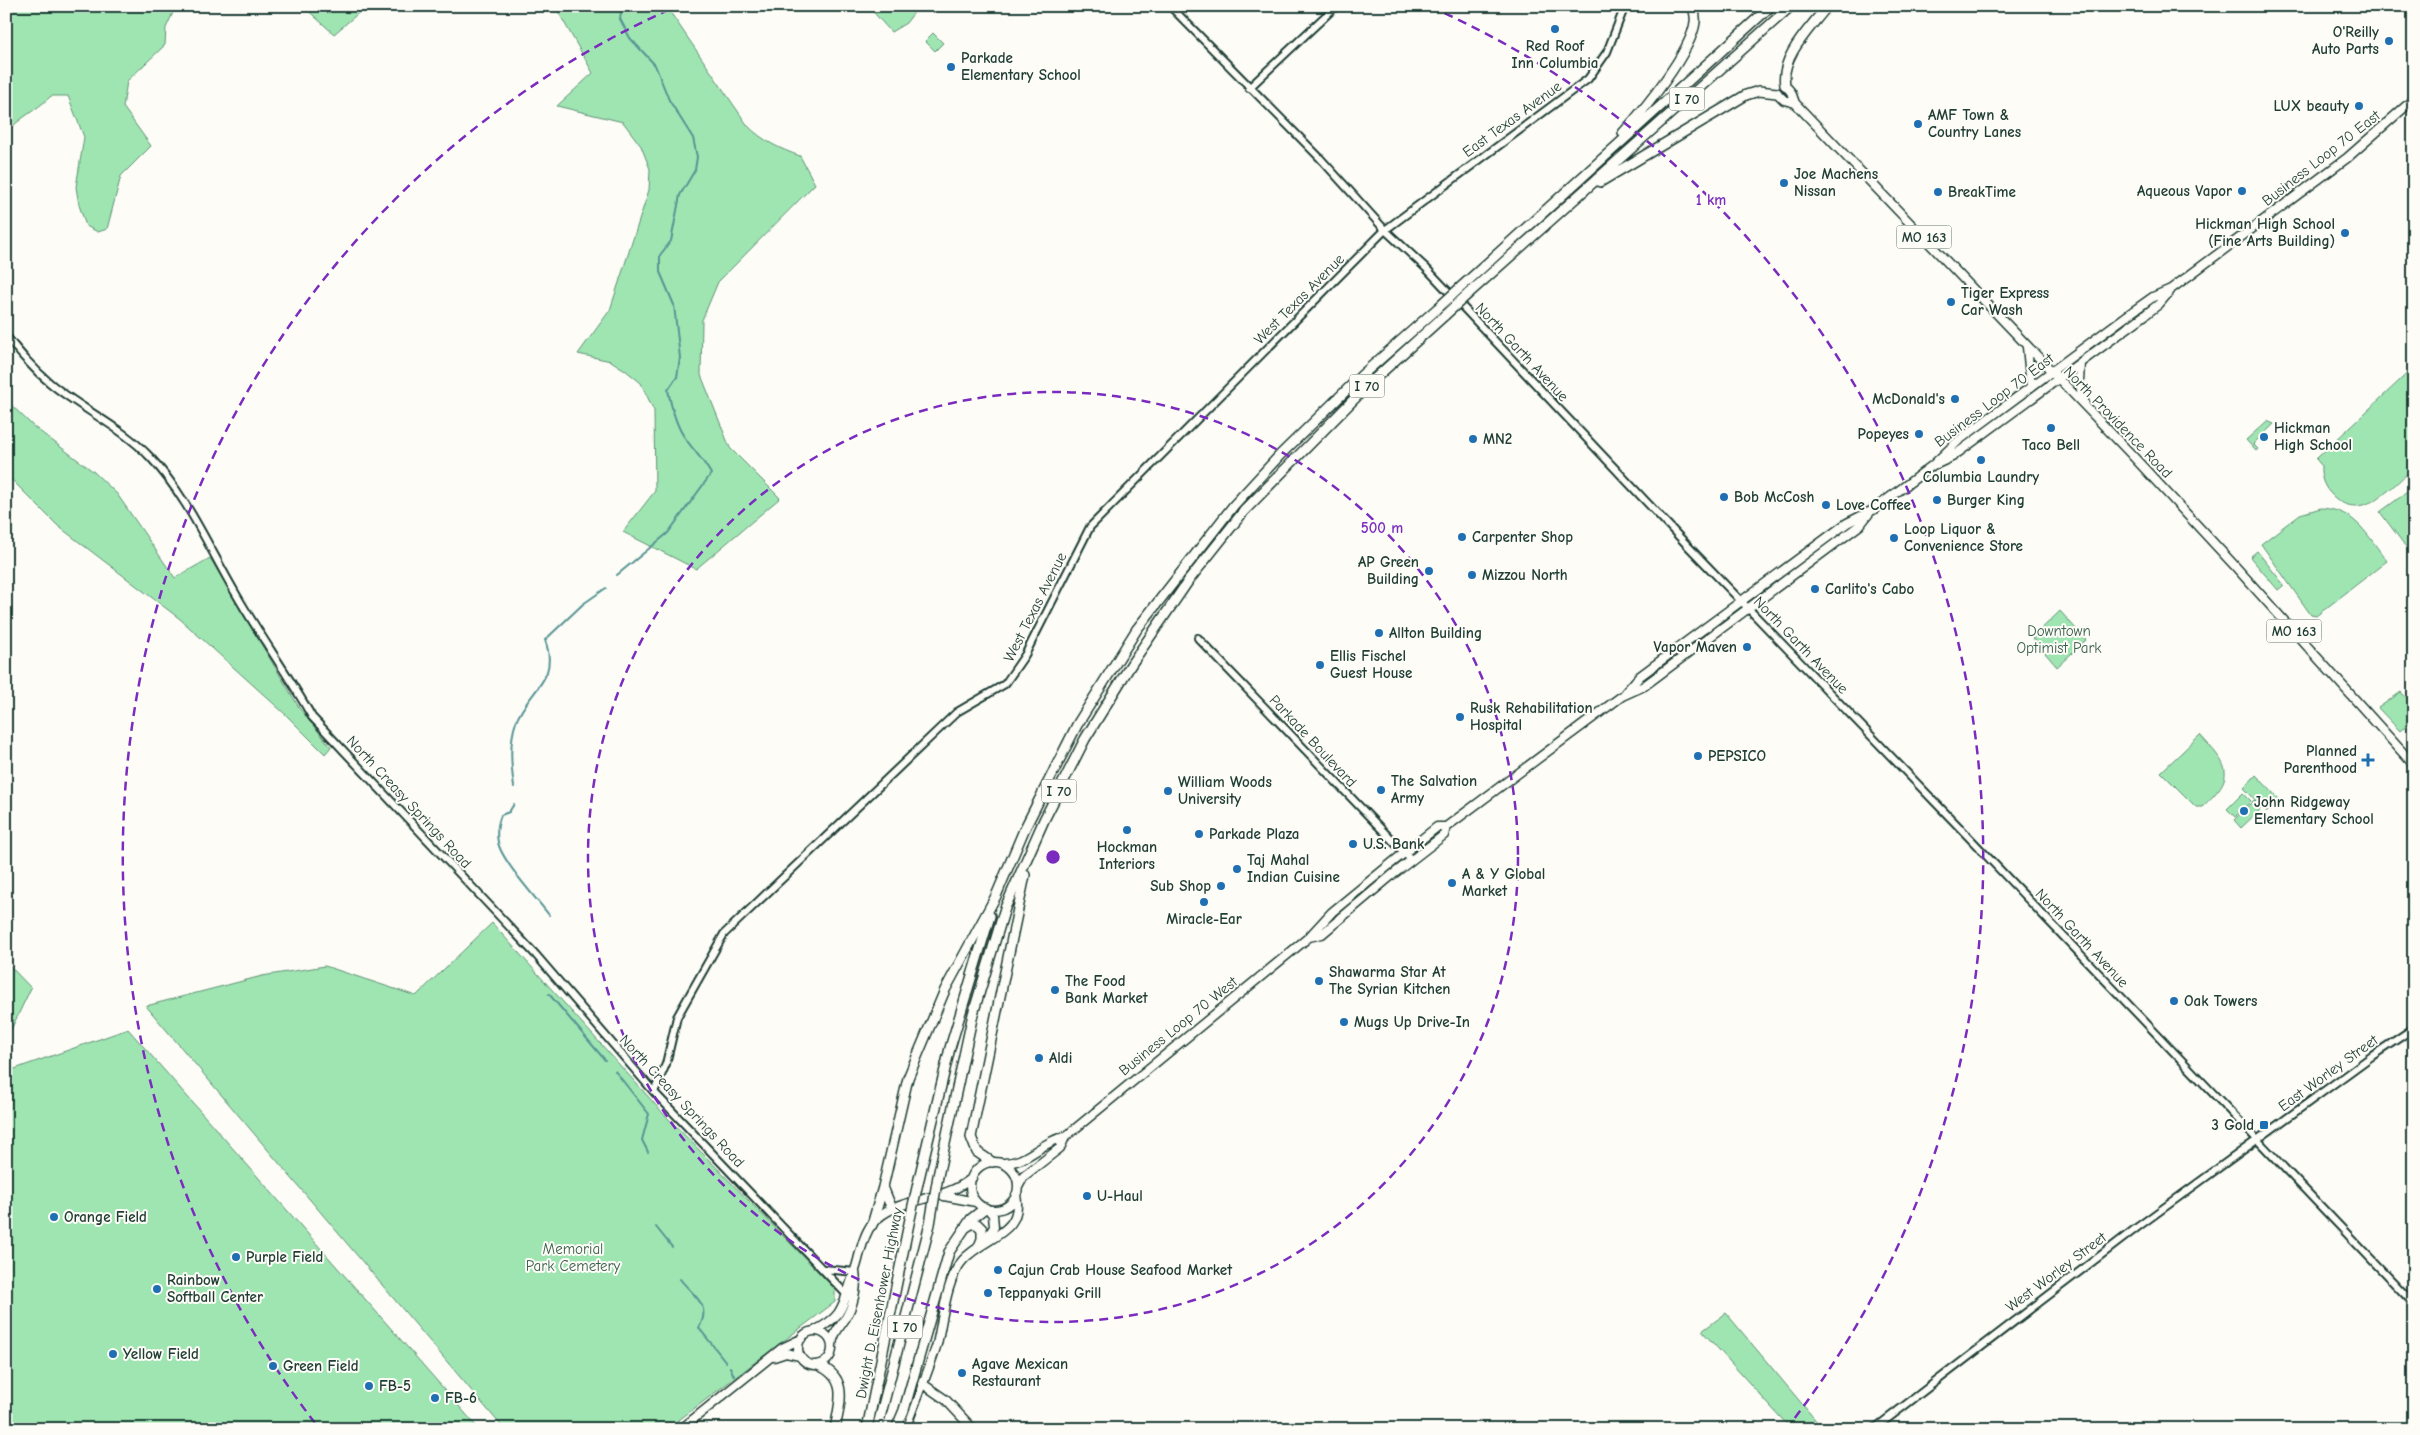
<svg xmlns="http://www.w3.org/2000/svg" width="2420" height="1435" viewBox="0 0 2420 1435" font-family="'Comic Neue',sans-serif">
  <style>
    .green { fill: #9fe5b2; stroke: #5f9173 }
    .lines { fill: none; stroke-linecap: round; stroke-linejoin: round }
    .stream { stroke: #579493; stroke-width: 2 }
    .minor-casing { stroke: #1f3d34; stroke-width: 10 }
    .major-casing { stroke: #1f3d34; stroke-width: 11 }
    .highway-casing { stroke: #1f3d34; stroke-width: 12 }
    .minor { stroke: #fdfcf7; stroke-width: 6 }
    .major { stroke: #fdfcf7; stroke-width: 8 }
    .highway { stroke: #fdfcf7; stroke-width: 9 }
    .highway-bridge-casing { stroke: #1f3d34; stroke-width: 12; stroke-linecap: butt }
    .highway-bridge { stroke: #fdfcf7; stroke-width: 9 }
    .ring { fill: none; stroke: #7b2cbf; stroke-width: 2.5; stroke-dasharray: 9 6 }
    .poi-dot { fill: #1f6fb2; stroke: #fdfcf7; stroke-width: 2 }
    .labels { text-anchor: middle; stroke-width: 4; stroke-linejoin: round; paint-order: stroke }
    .shield { fill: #fdfcf7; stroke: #62766e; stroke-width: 1 }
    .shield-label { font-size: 14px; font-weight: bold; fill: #1f3d34 }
    .poi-label { font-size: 15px; font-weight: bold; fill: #1f3d34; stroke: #fdfcf7; text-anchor: start }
    .street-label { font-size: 15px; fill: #1f3d34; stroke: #fdfcf7 }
    .park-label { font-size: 15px; fill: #395f4d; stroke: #fdfcf7 }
    .centre { fill: #7b2cbf; stroke: #fdfcf7; stroke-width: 2.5 }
    .ring-label { font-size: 15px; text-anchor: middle; font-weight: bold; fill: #7b2cbf; stroke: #fdfcf7; stroke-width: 4; stroke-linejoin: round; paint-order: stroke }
  </style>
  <rect width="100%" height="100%" fill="#fdfcf7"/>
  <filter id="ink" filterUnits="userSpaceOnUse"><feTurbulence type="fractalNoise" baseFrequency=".02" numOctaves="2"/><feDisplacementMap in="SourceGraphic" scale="10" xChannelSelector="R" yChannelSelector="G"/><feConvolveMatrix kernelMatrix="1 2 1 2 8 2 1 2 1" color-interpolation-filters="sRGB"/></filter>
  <g filter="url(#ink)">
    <!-- green -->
    <path class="green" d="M6 6H176L166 28 165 45 127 81 123 107 151 146 121 176 107 229 98 232 86 226 79 205 76 187 84 137 68 96H51C37 110 19 118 6 133Z
      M303 6H360L362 10 334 34Z
      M558 6H666L748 126C763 141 780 149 800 156L815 184 718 282 702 320 701 375 730 448 780 498 696 569 623 532 655 491 654 411 641 383 625 370 611 361 578 354 610 310 649 190 650 169 641 146 623 122 557 106 593 73 556 8Z
      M868 6H919L906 23 891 32Z
      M933 33 943 43 935 51 925 41Z
      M2414 367V467C2393 486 2362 524 2333 496 2324 488 2320 477 2321 465L2316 459Z
      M6 400 34 427 94 472 117 494 175 578 210 558 300 709 331 747 325 754 285 714 180 619 58 526 6 474Z
      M2267 421 2274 424 2253 444 2258 449 2256 451 2246 440Z
      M2414 487V554L2412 555 2380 512Z
      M2321 508C2356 510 2367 535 2387 561L2316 616 2311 615 2261 544 2300 514Z
      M2257 551 2284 585 2278 590 2250 557Z
      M2060 611 2086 640 2057 667 2032 638Z
      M2401 692 2414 706V718L2400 731 2378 708Z
      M2200 735C2229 767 2237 775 2202 807H2196L2161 772Z
      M2256 775 2280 800 2267 812 2244 788Z
      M2243 793 2251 801 2235 817 2227 809Z
      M2254 800 2262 808 2241 828 2234 820Z
      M492 923 662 1112 835 1289V1302L667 1429H504L146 1006 262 976 325 966 416 996Z
      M6 962 31 988 6 1040Z
      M128 1029 437 1381 479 1429H6V1072Z
      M1726 1313 1823 1429H1791L1702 1331Z"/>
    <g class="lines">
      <!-- stream -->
      <path class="stream" d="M617 575 668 533 711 474C703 459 692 449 683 435 675 422 671 406 668 390L677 377 680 358 674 305 660 272V255L671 241 680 195 695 170 697 157 693 138 669 100 655 65 630 38 620 19 622 6
        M514 787C511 765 509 742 516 722 528 690 560 681 545 640L583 604 606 588
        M514 804 509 812 501 815C498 823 496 833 498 842 501 860 536 898 549 915
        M549 994 605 1060
        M615 1071 649 1114 642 1140 648 1152
        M656 1227 672 1247
        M680 1279C694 1297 712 1304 699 1328L726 1362
        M730 1367 734 1376
        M706 1424 708 1429"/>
      <defs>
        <path id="minor" d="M1170 6 1320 158 1385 230 1426 268 1687 545 1961 829 2414 1304
          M1249 88 1336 6
          M6 336C20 353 33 369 50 383 81 409 122 427 150 457 187 496 209 548 236 594 260 636 288 674 312 717L536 955 654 1092 847 1295
          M1198 638 1411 860
          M654 1092 666 1064 677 1017 724 934 957 712 1005 684 1025 655 1090 527 1385 230 1588 79 1607 52 1625 6
          M824 1269 855 1272
          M906 1429 923 1384
          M1874 1429 2139 1226 2372 1056 2414 1028"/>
        <path id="major" d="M1785 85 1791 92 1795 103 2130 453 2234 565 2414 765
          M1777 93 1784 100 1795 103
          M2027 347 2031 387
          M2080 363 2079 382 2085 405
          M1937 464 1952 457 2145 315 2159 304 2170 291
          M1625 693 1640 676 1847 523 1873 510 1933 465 1958 441 2132 312 2153 297 2171 289 2347 158 2414 99
          M1309 937 1322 934 1391 876 1444 835 1446 827
          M970 1186a24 24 0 1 1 48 0a24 24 0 1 1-48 0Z
          M1002 1163C1028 1164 1041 1141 1065 1137
          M1018 1187 1024 1176 1060 1148 1065 1137 1309 937 1332 912 1393 862 1437 827H1446L1622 696 1644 686 1860 525 1870 512
          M944 1196 976 1202
          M986 1239 994 1227 993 1215 989 1210
          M814 1331C841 1318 842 1309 851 1282 854 1273 857 1265 859 1256 862 1245 865 1233 872 1224 897 1195 941 1204 972 1178
          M798 1348a17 17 0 1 1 34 0a17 17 0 1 1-34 0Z
          M832 1345C833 1334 839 1328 845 1319 853 1306 858 1288 855 1272
          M774 1357 786 1353 800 1356
          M681 1429 782 1348 801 1339
          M973 1429 946 1400 923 1384C928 1370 933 1357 937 1344 943 1319 946 1279 963 1260 985 1236 1024 1234 1016 1195"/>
        <path id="highway" d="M1785 85C1780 56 1811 28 1827 6
          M1623 133C1643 111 1692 51 1695 22 1696 17 1694 11 1693 6
          M1600 182 1746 95 1759 91 1777 93
          M1461 287 1771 6
          M1468 294 1791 6
          M992 1162 977 1152 971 1137 1025 875
          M938 1176 973 1014 1005 908 1044 820 1085 739 1132 663 1189 580 1244 511 1370 383 1445 315
          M918 1183 950 1048 990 916
          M892 1209 883 1187 908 1078 945 990 996 896 1024 830 1077 725 1137 629 1234 505 1281 454 1362 375 1438 308
          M872 1225 883 1187
          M965 1228 971 1224H977L982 1229V1239L979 1246
          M818 1365C849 1378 840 1402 835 1429
          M867 1429 908 1228
          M877 1429 930 1224
          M896 1429 904 1410 949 1252 971 1219 985 1208"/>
      </defs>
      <!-- minor casing -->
      <use href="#minor" class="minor-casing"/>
      <!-- major casing -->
      <use href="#major" class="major-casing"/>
      <!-- highway casing -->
      <use href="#highway" class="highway-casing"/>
      <!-- minor -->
      <use href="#minor" class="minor"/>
      <!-- major -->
      <use href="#major" class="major"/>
      <!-- highway -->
      <use href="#highway" class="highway"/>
      <defs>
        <path id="highway-bridge" d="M1438 308 1461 287
          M1445 315 1468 294
          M930 1224 938 1176
          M908 1228 918 1183"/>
      </defs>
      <!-- highway-bridge casing -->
      <use href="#highway-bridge" class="highway-bridge-casing"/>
      <!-- highway-bridge -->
      <use href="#highway-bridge" class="highway-bridge"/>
    </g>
  </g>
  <!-- distance rings -->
  <g class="ring">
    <circle cx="1053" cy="857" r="465"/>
    <path d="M315 1423A930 930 0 0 1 675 7M1431 7A930 930 0 0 1 1791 1423"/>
  </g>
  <!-- markers -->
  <g class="poi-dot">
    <circle cx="1555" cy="29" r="5"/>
    <circle cx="2389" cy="41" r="5"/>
    <circle cx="951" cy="67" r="5"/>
    <circle cx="2359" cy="106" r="5"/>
    <circle cx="1918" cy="124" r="5"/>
    <circle cx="1784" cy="183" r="5"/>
    <circle cx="2242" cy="191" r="5"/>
    <circle cx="1938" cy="192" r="5"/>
    <circle cx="2345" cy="233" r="5"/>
    <circle cx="1951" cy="302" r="5"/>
    <circle cx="1955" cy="399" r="5"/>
    <circle cx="2051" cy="428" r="5"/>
    <circle cx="1919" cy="434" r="5"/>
    <circle cx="2264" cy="437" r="5"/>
    <circle cx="1473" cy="439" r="5"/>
    <circle cx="1981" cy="460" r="5"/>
    <circle cx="1724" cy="497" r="5"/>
    <circle cx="1937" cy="500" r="5"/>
    <circle cx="1826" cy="505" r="5"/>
    <circle cx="1462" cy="537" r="5"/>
    <circle cx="1894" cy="538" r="5"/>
    <circle cx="1429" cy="571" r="5"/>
    <circle cx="1472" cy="575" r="5"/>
    <circle cx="1815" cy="589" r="5"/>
    <circle cx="1379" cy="633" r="5"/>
    <circle cx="1747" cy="647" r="5"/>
    <circle cx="1320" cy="665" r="5"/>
    <circle cx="1460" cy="717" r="5"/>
    <circle cx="1698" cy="756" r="5"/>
    <path d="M2365.5 752.5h5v5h5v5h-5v5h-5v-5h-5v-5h5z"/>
    <circle cx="1381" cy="790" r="5"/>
    <circle cx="1168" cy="791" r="5"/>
    <circle cx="2244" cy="811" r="5"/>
    <circle cx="1127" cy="830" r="5"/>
    <circle cx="1199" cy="834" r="5"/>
    <circle cx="1353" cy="844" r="5"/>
    <circle cx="1237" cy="869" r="5"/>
    <circle cx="1452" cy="883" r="5"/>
    <circle cx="1221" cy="886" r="5"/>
    <circle cx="1204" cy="902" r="5"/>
    <circle cx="1319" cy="981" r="5"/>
    <circle cx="1055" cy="990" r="5"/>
    <circle cx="2174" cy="1001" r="5"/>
    <circle cx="1344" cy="1022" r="5"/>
    <circle cx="1039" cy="1058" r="5"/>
    <rect x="2259" y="1120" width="10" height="10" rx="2.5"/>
    <circle cx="1087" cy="1196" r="5"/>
    <circle cx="54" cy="1217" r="5"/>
    <circle cx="236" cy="1257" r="5"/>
    <circle cx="998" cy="1270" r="5"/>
    <circle cx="157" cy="1289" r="5"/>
    <circle cx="988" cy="1293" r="5"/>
    <circle cx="113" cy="1354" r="5"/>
    <circle cx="273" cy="1366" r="5"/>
    <circle cx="962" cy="1373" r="5"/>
    <circle cx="369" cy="1386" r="5"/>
    <circle cx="435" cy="1398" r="5"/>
  </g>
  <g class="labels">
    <!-- shield labels -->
    <g class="shield">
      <rect x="1669.5" y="87.5" width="35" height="23" rx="4"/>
      <rect x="1896.5" y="225.5" width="55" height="23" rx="4"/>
      <rect x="1349.5" y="374.5" width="35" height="23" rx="4"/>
      <rect x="2266.5" y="619.5" width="55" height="23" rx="4"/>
      <rect x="1041.5" y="779.5" width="35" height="23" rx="4"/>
      <rect x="887.5" y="1315.5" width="35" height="23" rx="4"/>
    </g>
    <g class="shield-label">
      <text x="1687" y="104">I 70</text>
      <text x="1924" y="242">MO 163</text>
      <text x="1367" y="391">I 70</text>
      <text x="2294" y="636">MO 163</text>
      <text x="1059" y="796">I 70</text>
      <text x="905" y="1332">I 70</text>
    </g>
    <!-- poi labels -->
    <g class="poi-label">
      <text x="2379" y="37" text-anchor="end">O'Reilly<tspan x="2379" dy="17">Auto Parts</tspan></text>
      <text x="1555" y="51" text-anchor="middle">Red Roof<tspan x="1555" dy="17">Inn Columbia</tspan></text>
      <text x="961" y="63">Parkade<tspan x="961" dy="17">Elementary School</tspan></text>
      <text x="2349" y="111" text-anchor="end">LUX beauty</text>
      <text x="1928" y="120">AMF Town &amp;<tspan x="1928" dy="17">Country Lanes</tspan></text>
      <text x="1794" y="179">Joe Machens<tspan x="1794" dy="17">Nissan</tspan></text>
      <text x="2232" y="196" text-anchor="end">Aqueous Vapor</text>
      <text x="1948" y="197">BreakTime</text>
      <text x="2335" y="229" text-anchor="end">Hickman High School<tspan x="2335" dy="17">(Fine Arts Building)</tspan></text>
      <text x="1961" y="298">Tiger Express<tspan x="1961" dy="17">Car Wash</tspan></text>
      <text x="1945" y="404" text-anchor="end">McDonald's</text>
      <text x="2274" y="433">Hickman<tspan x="2274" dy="17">High School</tspan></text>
      <text x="1909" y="439" text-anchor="end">Popeyes</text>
      <text x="1483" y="444">MN2</text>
      <text x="2051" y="450" text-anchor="middle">Taco Bell</text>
      <text x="1981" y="482" text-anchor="middle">Columbia Laundry</text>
      <text x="1734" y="502">Bob McCosh</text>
      <text x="1947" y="505">Burger King</text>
      <text x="1836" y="510">Love Coffee</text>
      <text x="1904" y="534">Loop Liquor &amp;<tspan x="1904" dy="17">Convenience Store</tspan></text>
      <text x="1472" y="542">Carpenter Shop</text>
      <text x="1419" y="567" text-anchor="end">AP Green<tspan x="1419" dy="17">Building</tspan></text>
      <text x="1482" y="580">Mizzou North</text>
      <text x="1825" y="594">Carlito's Cabo</text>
      <text x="1389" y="638">Allton Building</text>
      <text x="1737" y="652" text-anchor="end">Vapor Maven</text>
      <text x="1330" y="661">Ellis Fischel<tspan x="1330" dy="17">Guest House</tspan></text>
      <text x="1470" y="713">Rusk Rehabilitation<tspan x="1470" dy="17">Hospital</tspan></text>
      <text x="2357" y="756" text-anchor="end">Planned<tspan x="2357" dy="17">Parenthood</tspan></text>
      <text x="1708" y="761">PEPSICO</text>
      <text x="1391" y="786">The Salvation<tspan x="1391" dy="17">Army</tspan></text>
      <text x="1178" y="787">William Woods<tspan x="1178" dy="17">University</tspan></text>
      <text x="2254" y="807">John Ridgeway<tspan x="2254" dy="17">Elementary School</tspan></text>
      <text x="1209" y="839">Parkade Plaza</text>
      <text x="1363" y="849">U.S. Bank</text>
      <text x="1127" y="852" text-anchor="middle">Hockman<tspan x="1127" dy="17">Interiors</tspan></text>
      <text x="1247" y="865">Taj Mahal<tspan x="1247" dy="17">Indian Cuisine</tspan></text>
      <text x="1462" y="879">A &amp; Y Global<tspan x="1462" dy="17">Market</tspan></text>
      <text x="1211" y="891" text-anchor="end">Sub Shop</text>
      <text x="1204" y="924" text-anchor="middle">Miracle-Ear</text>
      <text x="1329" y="977">Shawarma Star At<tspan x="1329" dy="17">The Syrian Kitchen</tspan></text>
      <text x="1065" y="986">The Food<tspan x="1065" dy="17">Bank Market</tspan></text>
      <text x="2184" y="1006">Oak Towers</text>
      <text x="1354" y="1027">Mugs Up Drive-In</text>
      <text x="1049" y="1063">Aldi</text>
      <text x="2254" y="1130" text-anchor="end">3 Gold</text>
      <text x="1097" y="1201">U-Haul</text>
      <text x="64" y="1222">Orange Field</text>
      <text x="246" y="1262">Purple Field</text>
      <text x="1008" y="1275">Cajun Crab House Seafood Market</text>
      <text x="167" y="1285">Rainbow<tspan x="167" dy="17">Softball Center</tspan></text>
      <text x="998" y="1298">Teppanyaki Grill</text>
      <text x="123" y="1359">Yellow Field</text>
      <text x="972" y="1369">Agave Mexican<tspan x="972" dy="17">Restaurant</tspan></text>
      <text x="283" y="1371">Green Field</text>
      <text x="379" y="1391">FB-5</text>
      <text x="445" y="1403">FB-6</text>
    </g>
    <!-- street labels -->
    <g class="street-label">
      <text transform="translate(1512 119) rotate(-36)" y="5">East Texas Avenue</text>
      <text transform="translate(2321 158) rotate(-38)" y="5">Business Loop 70 East</text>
      <text transform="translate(1299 299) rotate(-45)" y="5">West Texas Avenue</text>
      <text transform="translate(1522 352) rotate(47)" y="5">North Garth Avenue</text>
      <text transform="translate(1994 400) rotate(-37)" y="5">Business Loop 70 East</text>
      <text transform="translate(2118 422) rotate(46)" y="5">North Providence Road</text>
      <text transform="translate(1035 607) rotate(-63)" y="5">West Texas Avenue</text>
      <text transform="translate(1801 645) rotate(46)" y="5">North Garth Avenue</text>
      <text transform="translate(1313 741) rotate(47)" y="5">Parkade Boulevard</text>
      <text transform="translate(409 802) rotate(47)" y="5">North Creasy Springs Road</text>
      <text transform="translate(2082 938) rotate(47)" y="5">North Garth Avenue</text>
      <text transform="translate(1178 1026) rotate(-39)" y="5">Business Loop 70 West</text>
      <text transform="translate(2328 1073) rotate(-36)" y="5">East Worley Street</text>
      <text transform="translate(682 1101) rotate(47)" y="5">North Creasy Springs Road</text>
      <text transform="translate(2056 1272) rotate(-37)" y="5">West Worley Street</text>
      <text transform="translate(879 1303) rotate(-79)" y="5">Dwight D. Eisenhower Highway</text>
    </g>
    <!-- park labels -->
    <g class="park-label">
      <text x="2059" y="636">Downtown<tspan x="2059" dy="17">Optimist Park</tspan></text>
      <text x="573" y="1254">Memorial<tspan x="573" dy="17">Park Cemetery</tspan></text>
    </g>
  </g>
  <circle cx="1053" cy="857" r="8" class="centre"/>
  <g class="ring-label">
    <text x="1711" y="205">1 km</text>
    <text x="1382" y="533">500 m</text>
  </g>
  <!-- margin -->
  <rect width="2420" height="1435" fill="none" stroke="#fdfcf7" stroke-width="25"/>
  <rect x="12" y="12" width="2395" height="1410" fill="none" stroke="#1f3d34" stroke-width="2" filter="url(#ink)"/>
</svg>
